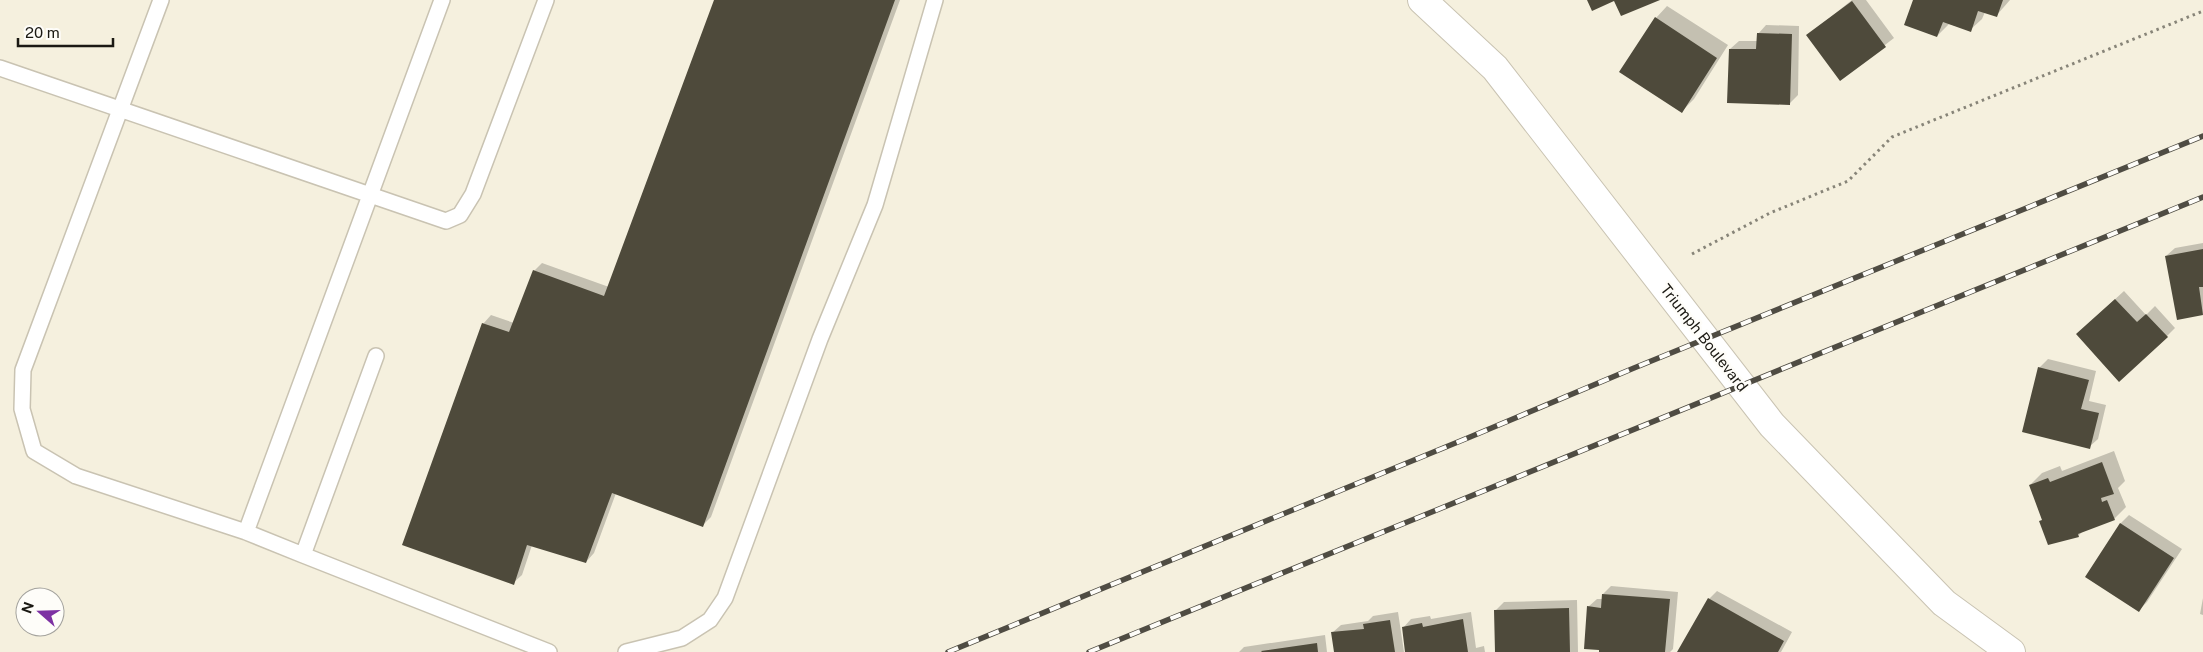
<svg xmlns="http://www.w3.org/2000/svg" width="2203" height="652" viewBox="0 0 2203 652" font-family="'Public Sans',sans-serif">
  <style>
    .shadow { fill: #0003 }
    .building { fill: #4e4a3b }
    .lines { fill: none; stroke-linecap: round; stroke-linejoin: round }
    .lane-casing { stroke: #c9c3b2; stroke-width: 18 }
    .secondary-casing { stroke: #c9c3b2; stroke-width: 30 }
    .path { stroke: #878478; stroke-width: 3; stroke-dasharray: 2.5 4; stroke-linecap: butt }
    .lane { stroke: #fff; stroke-width: 15 }
    .secondary { stroke: #fff; stroke-width: 28 }
    .rail-casing { stroke: #4f4c43; stroke-width: 5.5 }
    .rail { stroke: #fefdf9; stroke-width: 4; stroke-dasharray: 11; stroke-linecap: butt }
    .labels { text-anchor: middle; stroke-width: 5; stroke-linejoin: round; paint-order: stroke }
    .street-label { font-size: 15px; fill: #1b1913; stroke: #fefdf9 }
  </style>
  <rect width="100%" height="100%" fill="#f5f0de"/>
  <!-- shadow -->
  <path class="shadow" d="M715 0H900L711 517 703 525 616 493 594 553 586 562 532 545 522 575 513 583 483 324 491 315 514 323 534 271 542 263 609 287Z
    M1852 0H1866L1894 38 1841 79 1808 35Z
    M1914 0H2010L1996 16 1985 12 1982 19 1970 30 1949 24 1937 36Z
    M1667 6 1728 45 1694 99 1682 111 1656 18Z
    M1766 25 1799 26 1798 95 1789 104 1730 49 1739 41H1758V34Z
    M2203 243V314L2178 319 2166 256 2175 248Z
    M2124 291 2146 315 2155 306 2175 328 2167 336 2086 326Z
    M2048 359 2096 371 2089 401 2106 405 2098 439 2089 447 2039 368Z
    M2114 451 2125 481 2118 488 2126 507 2114 519 2084 530 2078 536 2043 519 2030 485 2042 473 2060 466 2062 471Z
    M2129 515 2182 549 2147 602 2139 610 2087 576 2121 523Z
    M1611 586 1678 592 1673 649 1670 652H1600L1588 607 1597 599H1603V594Z
    M1717 591 1792 632 1781 652H1679L1709 599Z
    M2203 598V615L2200 614Z
    M1577 600 1578 652H1496L1495 611 1504 602Z
    M1398 612 1404 652H1335L1332 633 1341 625 1368 621 1373 616Z
    M1471 612 1476 648 1484 646 1485 652H1407L1403 628 1411 619 1430 616 1431 619Z
    M1325 635 1327 652H1239L1244 647Z"/>
  <!-- building -->
  <path class="building" d="M714 0H895L703 527 612 493 586 563 527 545 514 585 402 545 482 323 509 332 533 270 604 296Z
    M1587 0H1660L1621 16 1614 1 1592 11Z
    M1913 0H2003L1997 17 1978 11 1971 32 1943 22 1937 37 1904 25Z
    M1852 1 1886 47 1840 81 1806 35Z
    M1655 17 1717 58 1682 113 1619 72Z
    M1757 33 1792 34 1790 105 1727 103 1729 49H1756Z
    M2203 249V287H2199L2203 315 2177 320 2165 256Z
    M2115 299 2137 322 2146 314 2168 337 2119 382 2076 334Z
    M2038 367 2089 380 2081 409 2099 413 2090 449 2022 432Z
    M2102 462 2114 494 2101 498 2102 502 2107 500 2115 520 2078 534 2079 537 2048 545 2039 521 2042 520 2029 485 2048 478 2050 482Z
    M2120 523 2174 558 2139 612 2085 577Z
    M1602 594 1670 599 1665 652H1599V650L1584 649 1587 606 1601 608Z
    M1708 598 1784 641 1778 652H1677Z
    M1569 608 1570 652H1495L1494 610Z
    M1463 619 1468 652H1405L1402 627 1422 623 1423 627Z
    M1390 620 1395 652H1334L1331 632 1364 629 1363 624Z
    M1317 643 1318 652H1262L1261 651Z"/>
  <g class="lines">
    <defs>
      <path id="lane" d="M161 0 23 370 22 409 34 451 76 476 246 532 442 0
        M0 68 446 221 460 215 473 194 546 0
        M376 356 303 555 549 652
        M246 532 303 555
        M626 652 682 638 710 620 725 598 820 339 875 205 935 0"/>
      <path id="secondary" d="M1422 0 1495 68 1772 425 1944 603 2011 652"/>
    </defs>
    <!-- lane casing -->
    <use href="#lane" class="lane-casing"/>
    <!-- secondary casing -->
    <use href="#secondary" class="secondary-casing"/>
    <!-- path -->
    <path class="path" d="M1692 254 1770 213 1848 181 1892 137 2203 11"/>
    <!-- lane -->
    <use href="#lane" class="lane"/>
    <!-- secondary -->
    <use href="#secondary" class="secondary"/>
    <defs>
      <path id="rail" d="M948 652 1470 437 1634 368 2203 136
        M1089 652 2203 197"/>
    </defs>
    <!-- rail casing -->
    <use href="#rail" class="rail-casing"/>
    <!-- rail -->
    <use href="#rail" class="rail"/>
  </g>
  <g class="labels">
    <!-- street labels -->
    <g class="street-label">
      <text transform="translate(1704 338) rotate(52)" y="5">Triumph Boulevard</text>
    </g>
  </g>
  <!-- north arrow -->
  <g transform="translate(40 612) rotate(290)"><circle r="24" fill="#fefdf9" stroke="#a3a29d"/>
  <path d="M0-4L9 19L0 12L-9 19Z" fill="#7d31a3"/>
  <text y="-8" font-size="14" font-weight="bold" text-anchor="middle" fill="#1b1913">N</text>
  </g>
  <!-- scale -->
  <path d="M18 38v8h95v-8" fill="none" stroke="#1b1913" stroke-width="2.5"/>
  <text x="25" y="38" font-size="15" fill="#1b1913" stroke="#fefdf9" stroke-width="4" paint-order="stroke">20 m</text>
</svg>
